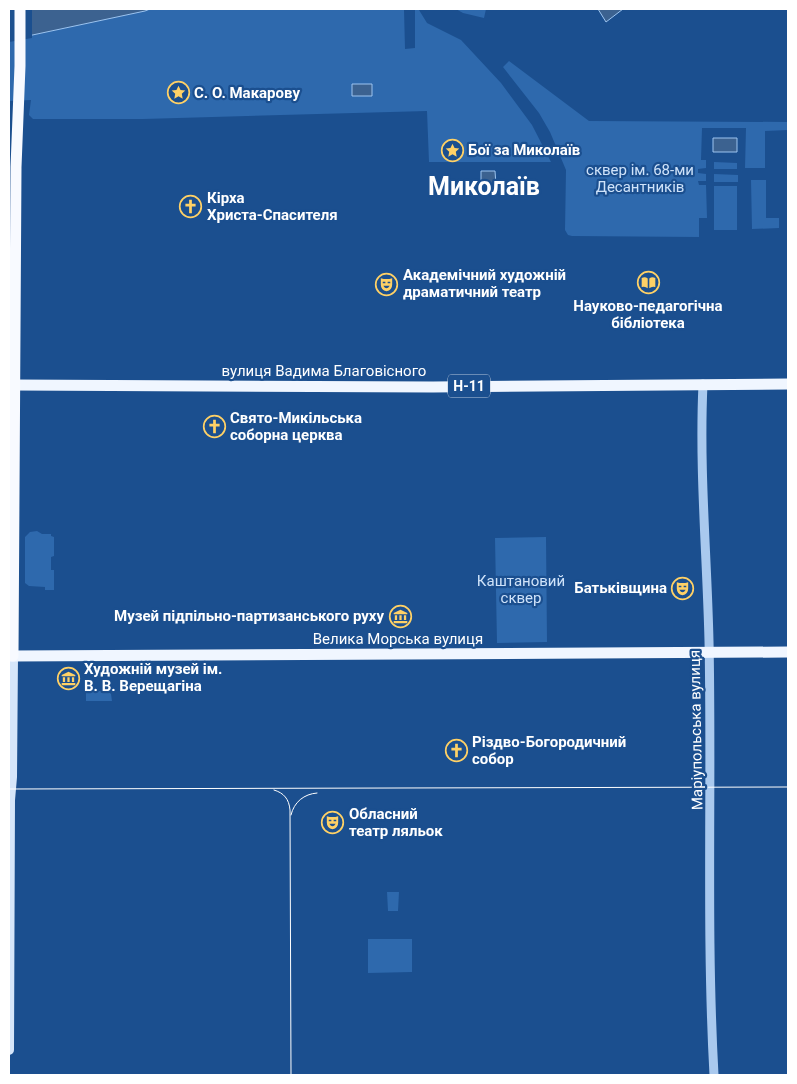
<svg xmlns="http://www.w3.org/2000/svg" width="797" height="1084" viewBox="0 0 797 1084" font-family="Roboto,sans-serif">
  <style>
    .green { fill: #2e69ad }
    .water { fill: #3c6290; stroke: #9cc4f0 }
    .pier { fill: #1b4f8f }
    .lines { fill: none; stroke-linecap: round; stroke-linejoin: round }
    .tertiary { stroke: #a9c9ee; stroke-width: 9 }
    .secondary { stroke: #d6e6fa; stroke-width: 10 }
    .primary { stroke: #f0f6ff; stroke-width: 11 }
    .trunk { stroke: #f8faff; stroke-width: 11 }
    .tram { stroke: #fff; stroke-width: 1 }
    .labels { text-anchor: middle; stroke-width: 4.5; stroke-linejoin: round; paint-order: stroke }
    .shield { fill: #1b4f8f; stroke: #bbcadd; stroke-width: 1 }
    .shield-label { font-size: 14px; font-weight: bold; fill: #fff }
    .poi-label { font-size: 15px; font-weight: bold; fill: #fff; stroke: #1b4f8f; text-anchor: start }
    .park-label { font-size: 15px; fill: #cfe3fa; stroke: #1b4f8f }
    .street-label { font-size: 15px; fill: #fff; stroke: #1b4f8f }
    .town-label { font-size: 25px; font-weight: bold; fill: #fff; stroke: #1b4f8f }
  </style>
  <rect width="100%" height="100%" fill="#1b4f8f"/>
  <!-- green -->
  <path class="green" d="M150 9H404L405 49 415 48V10H419L427 23 461 40 501 83 532 125 551 162H429L427 111 143 119H33L29 115 31 100 9 101V40L145 11Z
    M456 9H486L484 18 463 13Z
    M509 61 589 121 788 122V130L765 131V168H745L746 128H702L701 160H706V168L698 169V173L706 174V181H698L699 185H706L707 218H699V237L572 236 568 235 565 230 566 170 550 132 539 113 503 67Z
    M714 162 737 163V169H714Z
    M714 174 738 175V182H714Z
    M751 180H766V218H779V228L752 229Z
    M714 186H737V230H714Z
    M37 531 42 534H51V536L54 537V556L51 557V570H54V590H45V587L29 586 25 583V537L30 532Z
    M546 537 547 642 497 643 495 538Z
    M90 691H107L111 694 112 701H86V693Z
    M387 892H399L398 911H388Z
    M368 939H412V972L368 973Z"/>
  <!-- water -->
  <path class="water" d="M9 9H150L145 11 9 40Z
    M598 9H623L606 22Z
    M352 84H372V96H352Z
    M713 138H737V152H713Z
    M481 171H495L496 185H481Z"/>
  <!-- pier -->
  <path class="pier" d="M9 9H32V38L9 42Z"/>
  <g class="lines">
    <!-- tertiary -->
    <path class="tertiary" d="M703 384C699 470 707 555 709 641 712 786 706 931 714 1075"/>
    <!-- secondary -->
    <path class="secondary" d="M9 1050 10 800 12 777 13 656"/>
    <!-- primary -->
    <path class="primary" d="M15 385 433 387 788 384
      M13 656 788 652"/>
    <!-- trunk -->
    <path class="trunk" d="M9 656H13L16 167 20 66V9"/>
    <!-- tram -->
    <path class="tram" d="M9 789 788 787
      M274 790C284 793 289 799 290 810L291 1075
      M291 815C294 802 304 794 317 793"/>
  </g>
  <!-- icons -->
  <defs>
    <symbol id="sight-ring" viewBox="-11 -11 22 22"><circle r="9.5" fill="#1b4f8f" stroke="#ffd166" stroke-width="1.5"/><path d="M0-6L1.8-2.2L6-1.7L2.9 1.2L3.7 5.4L0 3.3L-3.7 5.4L-2.9 1.2L-6-1.7L-1.8-2.2Z" fill="#ffd166"/></symbol>
    <symbol id="church-ring" viewBox="-11 -11 22 22"><circle r="9.5" fill="#1b4f8f" stroke="#ffd166" stroke-width="1.5"/><path d="M-1.2-6h2.4v3.5h3.3v2.4h-3.3V6h-2.4V-.1h-3.3v-2.4h3.3Z" fill="#ffd166"/></symbol>
    <symbol id="library-ring" viewBox="-11 -11 22 22"><circle r="9.5" fill="#1b4f8f" stroke="#ffd166" stroke-width="1.5"/><path d="M-6-4Q-3-5.5-.7-3.5V5Q-3 3-6 4ZM6-4Q3-5.5 .7-3.5V5Q3 3 6 4Z" fill="#ffd166"/></symbol>
    <symbol id="theatre-ring" viewBox="-11 -11 22 22"><circle r="9.5" fill="#1b4f8f" stroke="#ffd166" stroke-width="1.5"/><path d="M-5-5.5Q0-4 5-5.5V0Q5 5 0 6Q-5 5-5 0ZM-3.3-2.5H-1v1.5H-3.3ZM1-2.5H3.3v1.5H1ZM-2.8 1Q0 5.5 2.8 1Z" fill="#ffd166"/></symbol>
    <symbol id="museum-ring" viewBox="-11 -11 22 22"><circle r="9.5" fill="#1b4f8f" stroke="#ffd166" stroke-width="1.5"/><path d="M0-6L6-3V-2H-6V-3ZM-5-1h2V3h-2ZM-1-1h2V3h-2ZM3-1h2V3H3ZM-6 4H6V6H-6Z" fill="#ffd166"/></symbol>
  </defs>
  <g fill-rule="evenodd">
    <use href="#sight-ring" x="166" y="80" width="25" height="25"/>
    <use href="#sight-ring" x="440" y="138" width="25" height="25"/>
    <use href="#church-ring" x="178" y="194" width="25" height="25"/>
    <use href="#library-ring" x="636" y="270" width="25" height="25"/>
    <use href="#theatre-ring" x="374" y="272" width="25" height="25"/>
    <use href="#church-ring" x="202" y="414" width="25" height="25"/>
    <use href="#theatre-ring" x="670" y="576" width="25" height="25"/>
    <use href="#museum-ring" x="388" y="604" width="25" height="25"/>
    <use href="#museum-ring" x="56" y="666" width="25" height="25"/>
    <use href="#church-ring" x="444" y="738" width="25" height="25"/>
    <use href="#theatre-ring" x="320" y="810" width="25" height="25"/>
  </g>
  <g class="labels">
    <!-- shield labels -->
    <rect class="shield" x="448" y="374.5" width="42" height="23" rx="4"/>
    <g class="shield-label">
      <text x="469" y="391">Н-11</text>
    </g>
    <!-- poi labels -->
    <g class="poi-label">
      <text x="194" y="98">С. О. Макарову</text>
      <text x="468" y="155">Бої за Миколаїв</text>
      <text x="207" y="203">Кірха<tspan x="207" dy="17">Христа-Спасителя</tspan></text>
      <text x="403" y="280">Академічний художній<tspan x="403" dy="17">драматичний театр</tspan></text>
      <text x="648" y="311" text-anchor="middle">Науково-педагогічна<tspan x="648" dy="17">бібліотека</tspan></text>
      <text x="230" y="423">Свято-Микільська<tspan x="230" dy="17">соборна церква</tspan></text>
      <text x="667" y="593" text-anchor="end">Батьківщина</text>
      <text x="384" y="621" text-anchor="end">Музей підпільно-партизанського руху</text>
      <text x="84" y="674">Художній музей ім.<tspan x="84" dy="17">В. В. Верещагіна</tspan></text>
      <text x="472" y="747">Різдво-Богородичний<tspan x="472" dy="17">собор</tspan></text>
      <text x="349" y="819">Обласний<tspan x="349" dy="17">театр ляльок</tspan></text>
    </g>
    <!-- park labels -->
    <g class="park-label">
      <text x="640" y="175">сквер ім. 68-ми<tspan x="640" dy="17">Десантників</tspan></text>
      <text x="521" y="586">Каштановий<tspan x="521" dy="17">сквер</tspan></text>
    </g>
    <!-- street labels -->
    <g class="street-label">
      <text x="324" y="376">вулиця Вадима Благовісного</text>
      <text x="398" y="644">Велика Морська вулиця</text>
      <text transform="translate(696 730) rotate(-91)" y="5">Маріупольська вулиця</text>
    </g>
    <!-- town labels -->
    <g class="town-label">
      <text x="484" y="195">Миколаїв</text>
    </g>
  </g>
  <!-- border -->
  <rect width="797" height="1084" fill="none" stroke="#ffffff" stroke-width="20"/>
</svg>
